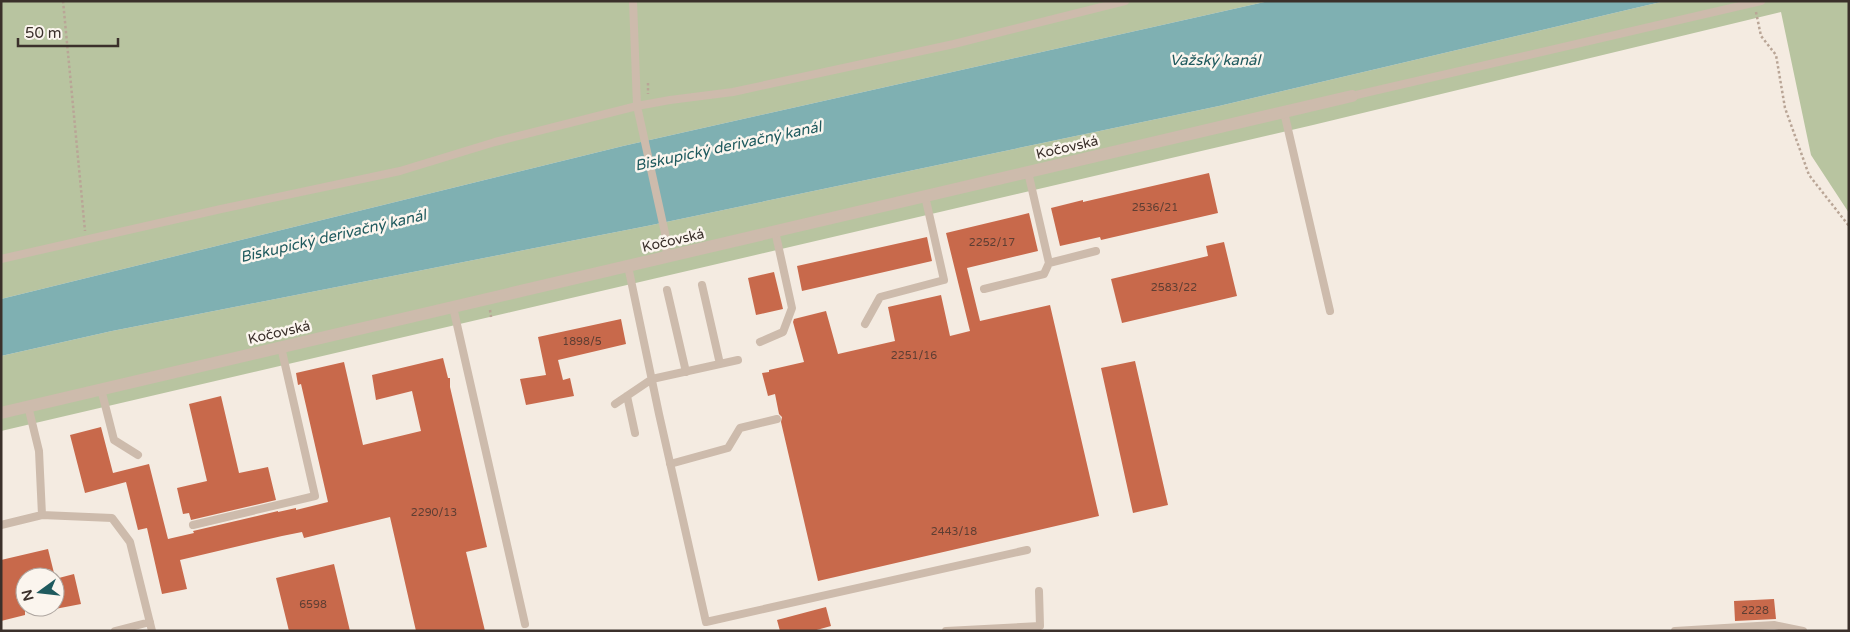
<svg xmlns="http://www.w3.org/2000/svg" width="1850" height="632" viewBox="0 0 1850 632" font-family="'Varela Round',sans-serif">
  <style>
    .green { fill: #b8c4a0 }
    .water { fill: #7fb0b2 }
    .building { fill: #c8694b }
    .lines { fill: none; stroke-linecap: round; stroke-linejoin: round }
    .path { stroke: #b9a596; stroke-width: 2.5; stroke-dasharray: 2.5 2.5; stroke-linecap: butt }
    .service { stroke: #cdbbac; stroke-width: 8 }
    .minor { stroke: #cdbbac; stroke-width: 12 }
    .labels { text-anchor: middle; stroke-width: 5; stroke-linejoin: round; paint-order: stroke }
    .number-label { font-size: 11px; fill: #5e3e33 }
    .street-label { font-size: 14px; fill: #3b302b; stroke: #fbf5ee }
    .water-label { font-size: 15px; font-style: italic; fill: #1f5a5e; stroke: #fbf5ee }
  </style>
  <rect width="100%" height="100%" fill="#f4ebe1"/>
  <!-- green -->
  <path class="green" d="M1 1H1269L623 146 1 299Z
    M1665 1H1849V213L1811 155 1781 12 1313 125 1 431V356L112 331 647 226 1219 106Z"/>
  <!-- water -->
  <path class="water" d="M1269 1H1665L1219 106 647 226 112 331 1 356V299L623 146Z"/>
  <!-- building -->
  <path class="building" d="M1209 173 1218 213 1101 240 1100 237 1060 246 1051 208 1083 200V202Z
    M1029 213 1038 251 967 268 980 321 1050 305 1099 516 818 581 781 422 782 417 779 414 775 394 768 396 762 373 769 372V370L804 362 793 322 794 319 826 311 838 354 895 341 888 307 941 295 950 336 970 331 946 233Z
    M927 237 932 261 802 291 797 266Z
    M1224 242 1237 296 1122 323 1111 279 1208 256 1206 246Z
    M774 272 783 309 756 315 748 278Z
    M621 319 626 344 558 360 563 380 570 378 574 396 526 405 520 379 546 375 538 337Z
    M443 358 448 378H450V387L487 547 466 552 485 631H416L390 517 304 538 302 532 282 536 180 560 187 589 162 594 147 528 138 530 126 482 85 493 70 435 101 427 113 473 149 464 168 539 194 533 193 531 278 511V512L296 508V510L328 502 301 384 298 385 296 373 344 362 363 445 421 431 412 391 376 400 372 375Z
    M1135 361 1168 505 1133 513 1101 368Z
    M221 396 239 473 268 467 276 500 191 520 189 513 183 514 177 488 207 481 189 404Z
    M48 549 55 577H25V615L1 621V560Z
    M334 564 350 631H289L276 578Z
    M74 574 81 604 55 609V579Z
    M1774 599 1776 619 1735 621 1734 601Z
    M826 607 831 626 813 631H780L777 620Z"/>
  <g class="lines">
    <!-- path -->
    <path class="path" d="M63 1 85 231
      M1756 12 1761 36 1776 55 1785 108 1809 175 1849 226
      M648 83V94
      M490 310 491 317"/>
    <!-- service -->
    <path class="service" d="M633 1 637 106 665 233 667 257
      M1352 96 1761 1
      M1284 112 1330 311
      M1028 172 1049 263 1096 251
      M1 259 221 209 400 171 495 142 637 106 670 100 733 92 954 44 1125 1
      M628 266 659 414 706 622 1027 550
      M702 285 720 364
      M984 289 1044 274 1049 263
      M667 290 686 372
      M453 307 525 624
      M865 324 880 297 944 280 925 196
      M760 342 783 332 792 308 775 231
      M101 389 114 440 138 455
      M627 396 635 433
      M615 404 652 379 738 360
      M670 464 728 448 740 428 777 419
      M42 515 112 518 130 542 152 631
      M1 525 42 515 39 451 28 406
      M193 525 315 496 281 347
      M115 631 150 622
      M946 631 1040 626 1039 591
      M1675 631 1774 625 1803 631"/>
    <!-- minor -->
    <path class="minor" d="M1 413 1352 96"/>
  </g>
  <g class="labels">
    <!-- number labels -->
    <g class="number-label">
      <text x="1155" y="211">2536/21</text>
      <text x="992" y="246">2252/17</text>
      <text x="1174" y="291">2583/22</text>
      <text x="582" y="345">1898/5</text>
      <text x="914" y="359">2251/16</text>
      <text x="434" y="516">2290/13</text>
      <text x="954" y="535">2443/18</text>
      <text x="313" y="608">6598</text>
      <text x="1755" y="614">2228</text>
    </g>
    <!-- street labels -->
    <g class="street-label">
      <text transform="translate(1067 147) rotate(-13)" y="5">Kočovská</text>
      <text transform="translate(673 240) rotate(-13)" y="5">Kočovská</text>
      <text transform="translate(279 332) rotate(-13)" y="5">Kočovská</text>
    </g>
    <!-- water labels -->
    <g class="water-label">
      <text x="1215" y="65">Važský kanál</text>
      <text transform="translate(728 146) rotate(-12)" y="5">Biskupický derivačný kanál</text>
      <text transform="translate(333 236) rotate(-13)" y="5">Biskupický derivačný kanál</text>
    </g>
  </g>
  <!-- border -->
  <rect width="1850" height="632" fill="none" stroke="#3b302b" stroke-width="5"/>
  <!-- north arrow -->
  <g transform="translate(40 592) rotate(255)"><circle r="24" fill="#fbf5ee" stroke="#aea6a0"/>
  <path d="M0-4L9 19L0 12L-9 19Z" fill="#1f5a5e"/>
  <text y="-8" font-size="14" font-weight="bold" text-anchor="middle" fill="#3b302b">N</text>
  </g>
  <!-- scale -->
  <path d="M18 38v8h100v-8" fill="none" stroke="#3b302b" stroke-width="2.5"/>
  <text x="25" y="38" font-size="15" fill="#3b302b" stroke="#fbf5ee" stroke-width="4" paint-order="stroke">50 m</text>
</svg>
